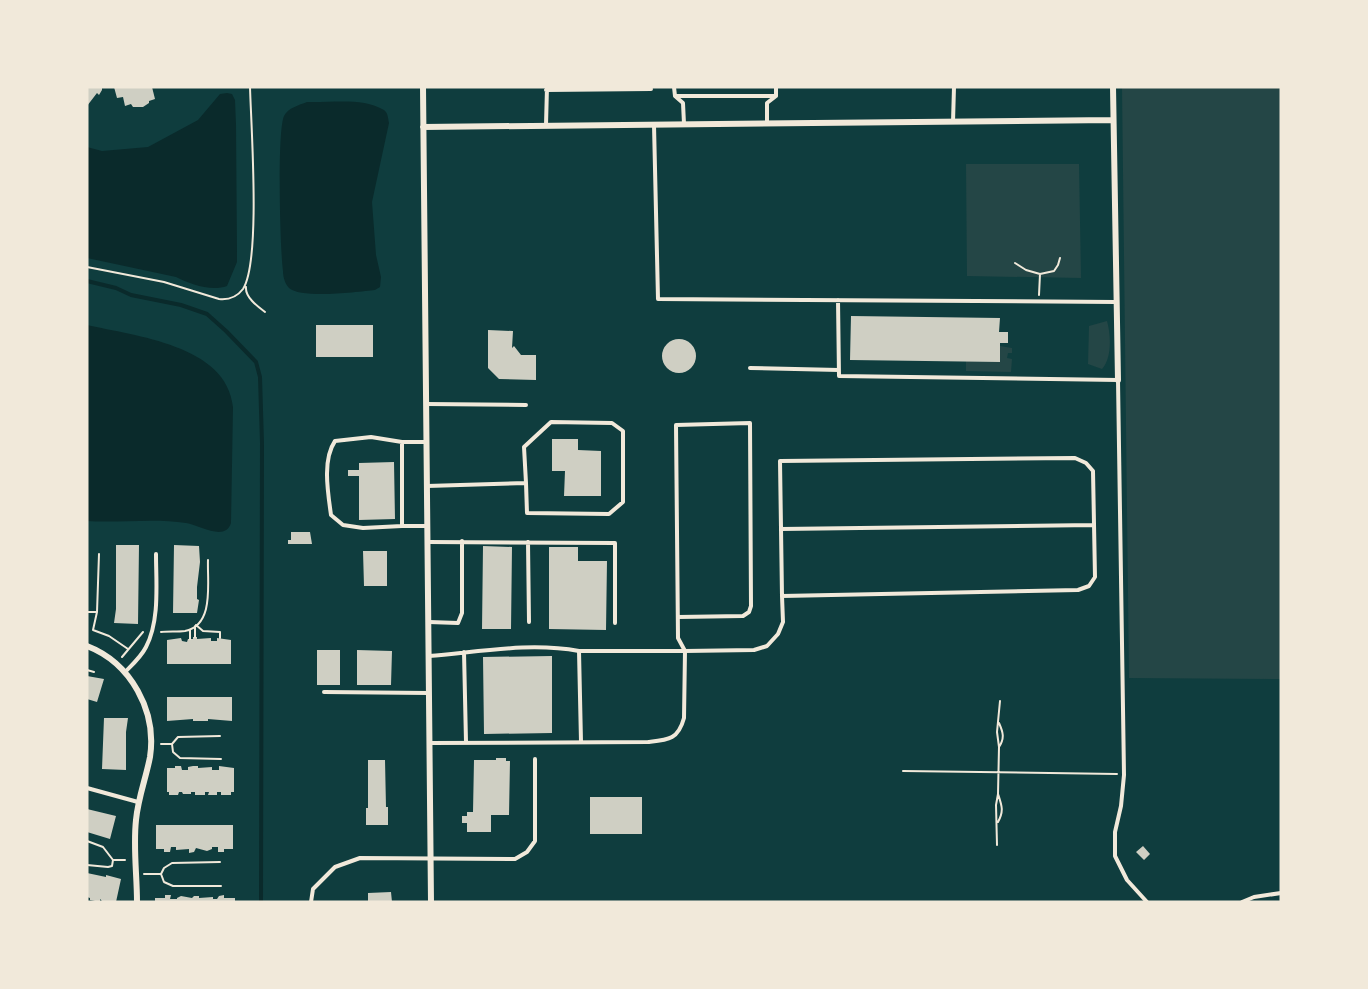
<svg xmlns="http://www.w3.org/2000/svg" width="1368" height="989" viewBox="0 0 1368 989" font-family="'Fira Sans',sans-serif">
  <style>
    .green { fill: #244646 }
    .water { fill: #0a2a2b }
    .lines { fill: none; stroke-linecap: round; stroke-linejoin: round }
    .stream { stroke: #0a2a2b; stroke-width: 4 }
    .building { fill: #cfcfc3 }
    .path { stroke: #f1e9da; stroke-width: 2 }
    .service { stroke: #f1e9da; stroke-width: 4 }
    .minor { stroke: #f1e9da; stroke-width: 6 }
  </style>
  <rect width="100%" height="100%" fill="#0f3d3e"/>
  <!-- green -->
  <path class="green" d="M1122 87H1281V679L1129 678Z
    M966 164H1079L1081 278 967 276Z
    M1107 321C1111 335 1112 358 1102 369L1088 364 1089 326Z
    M1000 346 1012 348V353H1008L1007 358 1012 359 1011 372 966 371V361L1000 362Z"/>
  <!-- water -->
  <path class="water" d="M227 93 232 94 235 100 236 125 237 253V262L227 286C211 292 190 284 176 277L87 258V147L102 151 148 147 198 120 220 94Z
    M307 102C330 103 363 97 384 110 388 113 388 118 389 123L372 202 376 255 381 277 380 287 375 290C358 292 301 299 289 288 285 284 283 277 283 271 280 250 277 131 284 116 288 108 299 105 307 102Z
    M87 325C135 336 227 345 233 407L231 523C225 542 200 525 186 523 155 518 119 523 87 521Z"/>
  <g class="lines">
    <!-- stream -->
    <path class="stream" d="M87 281 116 288 131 295 181 305 207 314 226 331 256 362 260 377 262 443 261 902"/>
  </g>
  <!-- building -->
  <path class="building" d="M87 87H102V90L99 95 97 93 87 106Z
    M114 87H152L155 99 149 101V103L143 107H133L131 104 125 106 123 97 117 98Z
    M851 316 1000 318 999 332H1008V343H1000V362L850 360Z
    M316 325H373V357H316Z
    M488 330 513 331 512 348 514 346 521 355H536V380L499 379 488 368Z
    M662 356a17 17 0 1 1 34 0a17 17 0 1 1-34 0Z
    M552 439H578V450L601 451V496H564L565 471H552Z
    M394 462 395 519 359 520V476H348V470H359V463Z
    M291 532H310L312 544H288V540H291Z
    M116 545H139L138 624 114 623 116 609Z
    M174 545 199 546 200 562 197 587V599L199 600 197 613H173Z
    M483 546 512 547 511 629H482Z
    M549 547H578V561H607L606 630 549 629Z
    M363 551H387V586H364Z
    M193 637H197V639L211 638V641H217V638L231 640V664H167V640L181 638 182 641 187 642 188 639H193Z
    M317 650H340V685H317Z
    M357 650 392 651 391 685H357Z
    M552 656V733L484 734 483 657Z
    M87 676 104 679 97 702 87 699Z
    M167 697H232V721L208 719V721H193V719L167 721Z
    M104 718H128L126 732V770L102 769Z
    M496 758H506V761H510L509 815H491V832H467V823H462V816H467V812H473L474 760H496Z
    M368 760H385L386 807H388V825H366V808H368Z
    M175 766H181L182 770H188V767L193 766H198V768L212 767V770H219V766L234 768V792H231V795H221V792H217V795H208L209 792H205V795H195V792H191V794H183L182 792H179L178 795H169V792H167V768H175Z
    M590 797H642V834H590Z
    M87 809 116 816 110 839 87 832Z
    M156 825H233V849H224V852H218V847H212V849L207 851 196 848 194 852 189 853V849L176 850V847H171L170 852H164V849H156Z
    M1143 846 1150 854 1144 860 1136 852Z
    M87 873 106 877V875L121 879 116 902H103L100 899V902L90 900V898L87 897Z
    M391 892 392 902H368V893Z
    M165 895H171L170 899H177V898L181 896 192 898 194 896H199V898L213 897V899H217L219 896 224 895V898H235V902H155V898H165Z"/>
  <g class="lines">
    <!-- path -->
    <path class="path" d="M1015 263 1026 270 1040 274 1039 295
      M87 267 164 282 219 299C229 300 237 297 243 289 261 261 251 126 250 87
      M1040 274 1054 271 1058 265 1060 258
      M246 287C245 297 257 306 265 312
      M99 554 97 612 93 630 109 636 128 649
      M87 612H97
      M196 625 203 631 220 632V638
      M190 630V639
      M161 632C169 631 177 632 185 631 215 625 207 582 208 560
      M195 637V626
      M122 657 143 632
      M87 670 94 672
      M161 744H172
      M172 744 173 752 180 758 221 759
      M172 744 178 737 220 736
      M999 747C1005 738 1003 732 999 723
      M903 771 1117 774
      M998 794C1002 806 1004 811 998 822
      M87 841 103 847 113 860H125
      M997 845 996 805 998 794 999 747 997 732 1000 701
      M220 862 172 863 164 868 161 874 164 882 173 886H221
      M87 865 108 867 112 866 113 860
      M144 874H161"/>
    <!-- service -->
    <path class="service" d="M674 87 675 96 683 103 684 124
      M546 90 651 89
      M675 96H776
      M953 122 954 87
      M767 123V103L776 96V87
      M546 125 547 87
      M654 125 658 299 1116 302
      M838 300 839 376 1118 380 1124 775 1121 806 1115 832V856L1127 880 1147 902
      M750 368 839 370
      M426 404 526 405
      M402 442 371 437 335 441C322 460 328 493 331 515L343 525 363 528 402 526
      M426 442H402V526H427
      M1075 458 1086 463 1093 471 1095 577 1089 586 1078 590 782 596 780 461Z
      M427 486 526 483 527 513 609 514 623 502V431L612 423 551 422 524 447 526 483
      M781 529 1094 525
      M428 542 615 543V623
      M528 542 529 622
      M678 617 743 616 749 612 751 606 750 423 676 425 678 638 685 651 754 650 767 646 778 634 783 622 782 596
      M429 622 458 623 462 613V541
      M464 652 466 742
      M429 656C479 652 529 642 579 651
      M125 672C133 664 141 657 146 647 160 620 156 583 156 554
      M324 692 429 693
      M430 743 648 742C668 740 678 740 684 718L685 651H579L581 742
      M87 788 138 802
      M311 902 313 889 335 867 360 858 515 859 527 852 535 841V759
      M1242 902 1254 897 1281 893"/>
    <!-- minor -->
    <path class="minor" d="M423 87 431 902
      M1113 87 1118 380
      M423 127 1113 120
      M87 646C131 663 157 711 150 757 146 778 138 798 136 820 133 847 137 875 137 902"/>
  </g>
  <!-- border -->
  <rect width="1368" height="989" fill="none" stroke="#f1e9da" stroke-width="177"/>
</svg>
